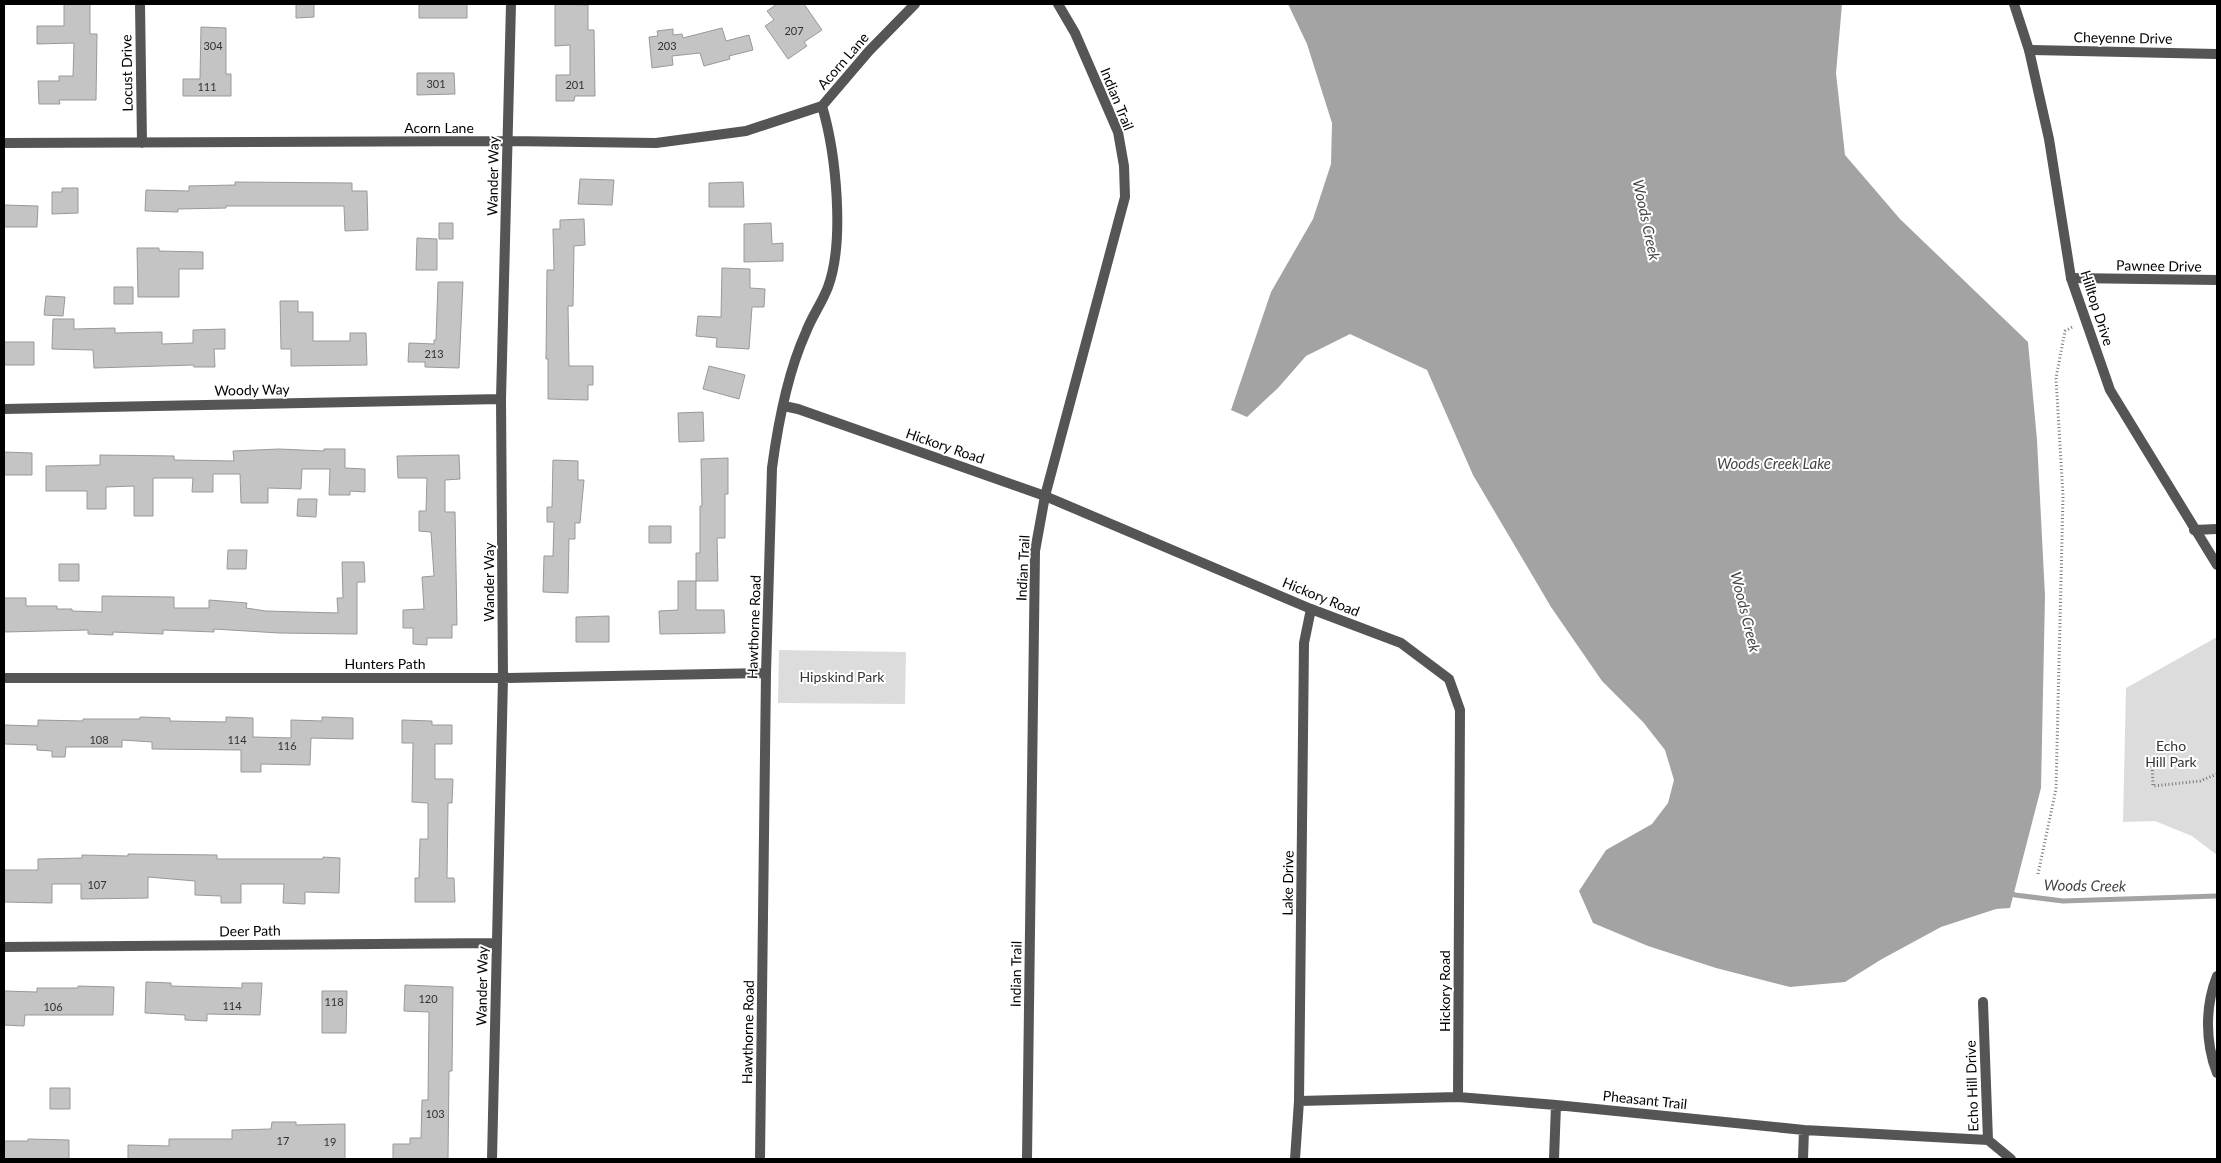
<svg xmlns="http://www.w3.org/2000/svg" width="2221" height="1163" viewBox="0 0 2221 1163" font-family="Lato,sans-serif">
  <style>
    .green { fill: #dcdcdc }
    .water { fill: #a3a3a3 }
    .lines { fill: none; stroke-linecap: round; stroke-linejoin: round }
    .stream { stroke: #a3a3a3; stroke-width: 5 }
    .building { fill: #c4c4c4; stroke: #999 }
    .path { stroke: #777; stroke-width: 3; stroke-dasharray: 1 2.5; stroke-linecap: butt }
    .minor { stroke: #555; stroke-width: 10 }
    .tertiary { stroke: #555; stroke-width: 10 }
    .labels { text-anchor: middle; stroke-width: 4; stroke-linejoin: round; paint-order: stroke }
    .number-label { font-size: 11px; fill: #313131 }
    .street-label { font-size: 14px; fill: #000; stroke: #fff }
    .park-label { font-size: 14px; fill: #333; stroke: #fff }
    .water-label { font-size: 15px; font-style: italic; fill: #444; stroke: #fff }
  </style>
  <rect width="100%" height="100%" fill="#fff"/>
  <!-- green -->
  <path class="green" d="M2217 637V855L2192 836 2155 821 2123 822 2126 688Z
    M779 650 906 652 905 704 778 703Z"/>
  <!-- water -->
  <path class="water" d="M1288 4H1842L1836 73 1845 155 1900 219 2028 342 2037 440 2045 596 2041 788 2010 908 1996 909 1941 927 1882 959 1845 982 1790 987 1716 968 1648 946 1593 923 1579 891 1606 850 1652 824 1668 803 1674 780 1665 750 1643 722 1602 681 1551 607 1473 475 1427 370 1350 334 1306 356 1278 388 1247 417 1231 410 1271 292 1313 219 1331 164 1332 123 1307 44Z"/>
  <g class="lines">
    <!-- stream -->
    <path class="stream" d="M2009 892 2015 895 2063 901 2217 896"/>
  </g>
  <!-- building -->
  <path class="building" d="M64 4H90V34H97L96 100H59L60 104H39L38 81H59V76H73L74 43 37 44V26H64Z
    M296 4H314V17L296 18Z
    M419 4H467V18H419Z
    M555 4 588 5V30H594L595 96H575L574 101H556V75H570V45L555 46Z
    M777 4H804L822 30 804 42 807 46 788 59 765 26 774 20 767 11Z
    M201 27 226 28V74H231V96H183V79H200Z
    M722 28 726 41 749 35 753 50 729 56 730 59 704 66 700 53 672 56 673 65 652 68 649 37 658 36 657 31 673 29V35L682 34 683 38Z
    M417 73H454L455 94 417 95Z
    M580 179 614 180 612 205 578 204Z
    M235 182 352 183V191H367L368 230 345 231 344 206H226V208L178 209V212L145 211 146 190 189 191V186L235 185Z
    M743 182 744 207H709V183Z
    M62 188H78V213L52 214V192H62Z
    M4 205 38 206 37 227H4Z
    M584 219 585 245 574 246 573 306H568L569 366H593V385H588V400L548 399V359H546L547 270H554L553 229H560V220Z
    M439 223H453V239H439Z
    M771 223 772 244 783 243V261L744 262V224Z
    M417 238 437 239V270H416Z
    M137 248H159V251L203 252V269H179V297H138Z
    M722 268 750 269V288L765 289 764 307H752L749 349 716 347 717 338 696 336 698 316 721 317Z
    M438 282H463L459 368 425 367V362H408L409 343 434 344V340H436Z
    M114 287H133V304H114Z
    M46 296 65 297 63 316 44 315Z
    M280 301H298V312H313V341H350V333H366L367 365 291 366V349H281Z
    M53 319H74V329L115 328V333L162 332V344L193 343V330L225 329V349H214L215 367H194L193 365 94 368 93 350 52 349Z
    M4 342H34V365H4Z
    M709 366 745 375 739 399 703 389Z
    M703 412 704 441 679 442 678 413Z
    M279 449 324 451V449H345V468L365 469V492L350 491V495H329L330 469H302L301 489 268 488V503H241L240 474H213V492H192L193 478H153V516H134V486L106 487V509H87V491H46V466L100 465V455L174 456V460L234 461 233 451Z
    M4 452 32 453V475H4Z
    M459 455 460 479 445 480V512H455L457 625H452V638H427V645L413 644V628H403V610L424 609 422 577 434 576 431 532 419 531V511H426L427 478H398L397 456Z
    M728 458V494H725V538H717L718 581H696V553H700V506H702L701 459Z
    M553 460 578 461V480H584L580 523H575V539H569L568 593 543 592 544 556H553L554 522H547V507H552Z
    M298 499H317L316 517 297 516Z
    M649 526H671V543H649Z
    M228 550H247L246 569H227Z
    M342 562H364L365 582H357V634L279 633 214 629V632L163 630V634L113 632V635L88 634V630L4 632V598H26V606H57V609H72V611L102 612V596L174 597V608H209V600L247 603 246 608 266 611 338 613 337 598H343Z
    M59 564H79V581H59Z
    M678 581H696V610H724L725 633 660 634 659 611 678 610Z
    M609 616V642H576V617Z
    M140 717 170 718V721L226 722V717L253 718V737L291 738V720L322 721V717L353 718V739L311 738 310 765 261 764V772H241V750L152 749V742L122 740V747H66L65 757H52V751L37 750V745L4 744V725L38 726V720L83 721V719H140Z
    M402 720 432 721V725H452V744H435V779H453L452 803H448L447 878H454L455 902H415V878H419L420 839H428V803L412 802 413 743H402Z
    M128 854 217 855V859H323V857L340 858 339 893 305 892V904L283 903 284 884H241V903H221V896L195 895V881L148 877V898L81 899V884H52V903L4 902V870H38V859L82 858V855L128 856Z
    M146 982 171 983V986L242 988V983H262L260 1015 207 1014V1021L185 1020V1015L145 1013Z
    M405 985 453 987 452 1071H449L448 1159H393V1144H410V1138H421L422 1100H428L429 1012 404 1011Z
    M78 986 114 987 113 1015H25L24 1026 4 1025V991L37 992V988H78Z
    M322 991H347L346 1033H322Z
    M50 1088H70V1109H50Z
    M272 1122H296V1125L345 1124V1159H128V1145L169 1146V1139H232V1130L271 1129Z
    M28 1139 69 1140V1159H4V1141H28Z"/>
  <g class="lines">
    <!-- path -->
    <path class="path" d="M2152 763 2153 786 2200 781 2217 774
      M2038 874 2056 789 2063 496 2056 378 2065 331 2074 326"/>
    <!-- minor -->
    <path class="minor" d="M140 4 142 143
      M2029 50 2217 54
      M4 143 508 141 656 143 746 131 822 106 869 51 915 4
      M2071 278 2217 280
      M784 406 798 409 1045 496 1311 609 1401 643 1449 679 1460 710 1458 1097
      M4 409 501 399
      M2194 530 2217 529
      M4 678H503L766 673
      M4 947 497 943
      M1983 1002 1988 1140 2011 1159
      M1299 1101 1458 1097 1556 1105 1804 1130 1988 1140
      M492 1159 503 678 501 399 511 4
      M760 1159 766 673 772 468C778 423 787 374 806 332 812 316 822 303 828 287 845 241 836 153 822 106
      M1027 1159 1035 551 1045 496 1125 197 1124 166 1118 132 1075 33 1058 4
      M1295 1159 1299 1101 1304 643 1311 609
      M1554 1159 1556 1105
      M1803 1159 1804 1130"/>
    <!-- tertiary -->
    <path class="tertiary" d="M2014 4 2029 50 2049 139 2071 278 2110 390 2217 565
      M2217 976C2205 1006 2205 1042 2217 1073"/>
  </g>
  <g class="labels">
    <!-- number labels -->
    <g class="number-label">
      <text x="794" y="35">207</text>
      <text x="213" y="50">304</text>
      <text x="667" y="50">203</text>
      <text x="436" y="88">301</text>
      <text x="575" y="89">201</text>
      <text x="207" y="91">111</text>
      <text x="434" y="358">213</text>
      <text x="99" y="744">108</text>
      <text x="237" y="744">114</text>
      <text x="287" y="750">116</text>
      <text x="97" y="889">107</text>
      <text x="428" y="1003">120</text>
      <text x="334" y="1006">118</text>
      <text x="232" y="1010">114</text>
      <text x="53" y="1011">106</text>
      <text x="435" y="1118">103</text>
      <text x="283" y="1145">17</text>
      <text x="330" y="1146">19</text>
    </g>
    <!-- street labels -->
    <g class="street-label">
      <text transform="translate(2123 38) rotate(1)" y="5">Cheyenne Drive</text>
      <text transform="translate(843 61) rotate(-49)" y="5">Acorn Lane</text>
      <text transform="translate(127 73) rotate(-91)" y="5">Locust Drive</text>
      <text transform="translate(1117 99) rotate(68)" y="5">Indian Trail</text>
      <text x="439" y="133">Acorn Lane</text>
      <text transform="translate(493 176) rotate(-89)" y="5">Wander Way</text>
      <text transform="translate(2159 266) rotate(1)" y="5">Pawnee Drive</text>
      <text transform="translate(2097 308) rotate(72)" y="5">Hilltop Drive</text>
      <text transform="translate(252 390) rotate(-1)" y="5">Woody Way</text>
      <text transform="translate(945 446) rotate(19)" y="5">Hickory Road</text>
      <text transform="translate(1023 568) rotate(-87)" y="5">Indian Trail</text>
      <text transform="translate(489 582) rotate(-90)" y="5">Wander Way</text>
      <text transform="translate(1321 597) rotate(22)" y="5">Hickory Road</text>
      <text transform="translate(754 627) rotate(-88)" y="5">Hawthorne Road</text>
      <text x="385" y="669">Hunters Path</text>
      <text transform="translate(1288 883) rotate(-89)" y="5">Lake Drive</text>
      <text transform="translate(250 931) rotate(-1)" y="5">Deer Path</text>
      <text transform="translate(1016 974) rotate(-89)" y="5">Indian Trail</text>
      <text transform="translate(482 986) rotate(-89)" y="5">Wander Way</text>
      <text transform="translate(1445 991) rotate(-90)" y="5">Hickory Road</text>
      <text transform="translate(748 1032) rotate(-89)" y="5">Hawthorne Road</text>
      <text transform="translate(1972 1086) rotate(-92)" y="5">Echo Hill Drive</text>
      <text transform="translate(1645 1100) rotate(6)" y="5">Pheasant Trail</text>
    </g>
    <!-- park labels -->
    <g class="park-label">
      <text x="842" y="682">Hipskind Park</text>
      <text x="2171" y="751">Echo<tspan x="2171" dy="16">Hill Park</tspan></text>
    </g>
    <!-- water labels -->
    <g class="water-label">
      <text transform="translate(1646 220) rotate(78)" y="5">Woods Creek</text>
      <text x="1774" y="469">Woods Creek Lake</text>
      <text transform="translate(1745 612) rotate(76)" y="5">Woods Creek</text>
      <text transform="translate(2085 886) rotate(1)" y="5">Woods Creek</text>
    </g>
  </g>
  <!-- border -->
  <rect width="2221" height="1163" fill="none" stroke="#000000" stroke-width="10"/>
</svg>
